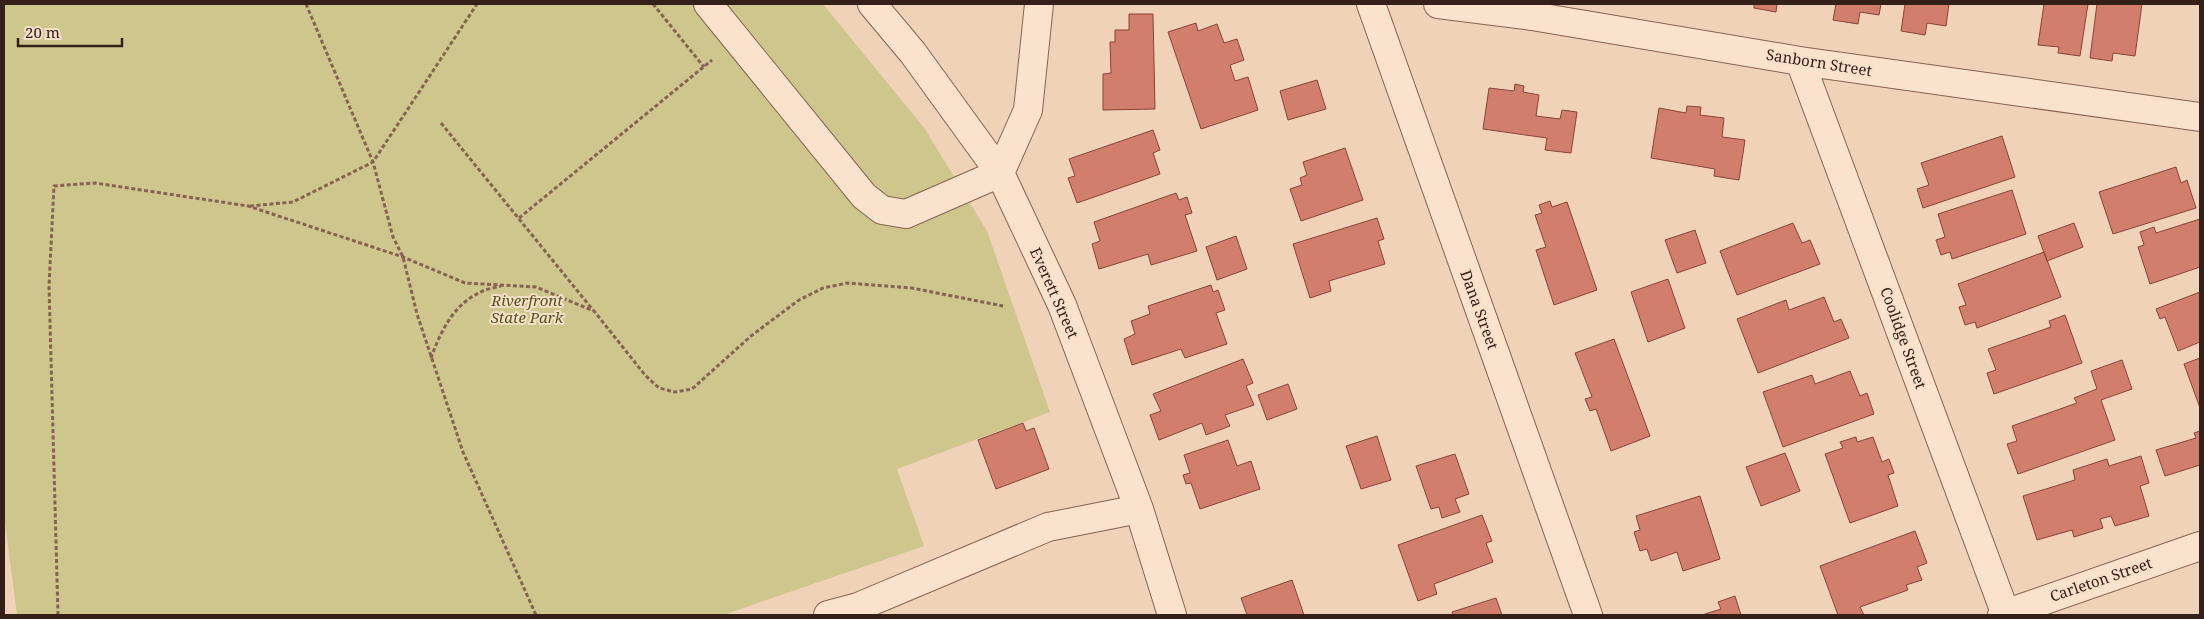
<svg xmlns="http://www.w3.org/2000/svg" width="2204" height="619" viewBox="0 0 2204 619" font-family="'Noto Serif',serif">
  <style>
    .green { fill: #cec68d }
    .building { fill: #d17e6c; stroke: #884437 }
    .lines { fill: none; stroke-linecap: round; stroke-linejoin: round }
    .minor-casing { stroke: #876253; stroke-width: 30 }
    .path { stroke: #876253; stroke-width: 3; stroke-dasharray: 4 2.5; stroke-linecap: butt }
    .minor { stroke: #fbe2cc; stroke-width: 28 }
    .labels { text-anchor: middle; stroke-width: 4; stroke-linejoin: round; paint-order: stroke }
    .street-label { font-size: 15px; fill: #352019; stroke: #f7dfc9 }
    .park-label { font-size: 15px; font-style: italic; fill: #53531e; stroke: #f7dfc9 }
  </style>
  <rect width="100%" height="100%" fill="#f0d2b9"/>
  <!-- green -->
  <path class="green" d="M4 4H823L925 129 987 231 1050 412 897 469 924 546 723 615H17L4 515Z"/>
  <!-- building -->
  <path class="building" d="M1754 4H1777L1776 12 1754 8Z
    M1836 4H1881L1879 15 1860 12 1858 24 1833 20Z
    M1905 4H1949L1946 26 1927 23 1925 35 1901 31Z
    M2044 4H2088L2080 56 2058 53 2059 47 2038 45Z
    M2097 4H2142L2135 56 2113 53 2112 61 2090 58Z
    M1129 14H1153L1155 109 1103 110V74L1111 73 1110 42H1115V30H1129Z
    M1196 23 1198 31 1217 24 1224 43 1237 39 1244 60 1230 65 1235 81 1248 77 1258 110 1201 129 1168 32Z
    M1317 80 1326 109 1288 120 1280 91Z
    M1515 84 1524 86 1523 92 1539 95 1536 116 1560 119 1562 110 1577 112 1571 153 1545 150 1547 138 1483 129 1489 88 1514 91Z
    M1687 106 1701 107 1700 115 1724 118 1722 137 1745 140 1739 180 1714 176 1715 169 1651 158 1659 108 1686 113Z
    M1153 130 1160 150 1153 153 1160 174 1077 203 1068 178 1075 176 1069 159Z
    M2002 136 2015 177 1923 208 1917 189 1929 185 1921 163Z
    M1345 148 1363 200 1301 221 1290 189 1302 185 1300 178 1307 175 1303 162Z
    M2176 167 2181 183 2187 180 2196 208 2113 234 2099 192Z
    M2012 190 2026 234 1952 259 1950 252 1941 255 1936 240 1945 237 1938 214Z
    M1176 193 1179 200 1187 197 1192 213 1185 215 1197 251 1151 265 1148 254 1099 269 1092 244 1100 241 1094 222Z
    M1550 201 1552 207 1567 202 1597 290 1554 305 1536 250 1546 247 1535 215 1542 213 1539 205Z
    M1377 218 1384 239 1378 241 1385 264 1329 281 1331 291 1310 298 1293 244Z
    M2200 219V267L2150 284 2138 247 2144 245 2140 232 2154 227 2156 233Z
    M1793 223 1802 243 1810 240 1820 264 1737 295 1720 251Z
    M2074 223 2083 247 2047 261 2038 236Z
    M1695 230 1706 263 1677 273 1665 240Z
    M1236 236 1247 269 1217 280 1206 247Z
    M2044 252 2061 297 1977 328 1975 322 1965 325 1959 307 1966 305 1958 284Z
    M1668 279 1685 328 1648 342 1631 292Z
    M1211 285 1213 292 1218 290 1225 310 1216 313 1227 344 1185 358 1181 349 1132 365 1124 339 1135 334 1131 321 1150 314 1148 306Z
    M2200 292V342L2178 351 2165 317 2160 319 2156 309Z
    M1824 297 1834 322 1841 319 1849 338 1758 373 1737 319 1786 300 1789 310Z
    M2065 315 2082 363 1994 394 1987 373 1996 370 1988 349 2051 327 2049 321Z
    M1614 339 1650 436 1611 451 1596 409 1590 411 1585 399 1592 397 1575 353Z
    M2200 358V408L2184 364Z
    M1243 359 1253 383 1246 386 1254 405 1225 415 1230 426 1206 435 1202 423 1159 440 1150 415 1161 411 1153 394Z
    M2122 360 2132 389 2101 400 2115 440 2018 474 2007 444 2017 441 2012 426 2077 403 2074 398 2097 389 2091 371Z
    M1850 371 1860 396 1867 393 1874 414 1783 447 1763 392 1812 375 1815 384Z
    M1288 384 1297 409 1267 420 1258 395Z
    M1023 423 1026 431 1034 428 1049 469 996 489 978 440Z
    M2200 431V465L2165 476 2156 450 2196 438 2194 433Z
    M1377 436 1391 480 1361 489 1346 446Z
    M1856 437 1857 442 1873 437 1882 462 1889 459 1894 473 1888 475 1898 506 1850 523 1825 454 1843 448 1840 442Z
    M1228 440 1237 466 1251 461 1260 489 1200 509 1191 483 1186 484 1183 475 1190 473 1184 455Z
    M1785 453 1800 491 1761 506 1746 467Z
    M1455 454 1469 494 1455 499 1460 512 1442 518 1439 507 1431 509 1416 466Z
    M2141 456 2149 483 2140 486 2149 516 2115 526 2111 516 2100 519 2103 528 2074 537 2072 530 2037 540 2023 496 2075 480 2073 470 2107 459 2109 466Z
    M1700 496 1720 559 1683 571 1677 552 1651 561 1647 549 1640 551 1634 532 1640 530 1636 516Z
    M1482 515 1492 541 1486 543 1493 562 1434 584 1437 594 1418 601 1398 545Z
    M1915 531 1927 563 1917 567 1922 580 1906 585 1908 590 1860 607 1864 615H1838L1820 566Z
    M1292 580 1304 615H1247L1241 598Z
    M1735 596 1741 615H1702L1721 609 1718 602Z
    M1496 598 1502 615H1453L1452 612Z"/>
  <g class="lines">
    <defs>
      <path id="minor" d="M708 4 864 196 882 210 906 214 1000 173 1028 110 1039 4
        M872 4 913 53 1000 173 1062 305 1139 509 1172 615
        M1371 4 1588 615
        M1438 4 1532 16 1800 61 2200 117
        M1800 61 2006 615
        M828 615 858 607 1048 527 1139 509
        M2002 615 2200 546"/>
    </defs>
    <!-- minor casing -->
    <use href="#minor" class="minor-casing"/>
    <!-- path -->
    <path class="path" d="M306 4 373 162 393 237 403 257 417 314 463 452 536 615
      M653 4 704 67
      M441 123 593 310
      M250 206 293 202 373 162 477 4
      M519 218 712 60
      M431 358C440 333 453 305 479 293 485 289 494 288 501 286
      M58 615 49 286 54 186 95 183 248 206 403 257 465 283 536 287 594 311 645 375 659 388 675 392 692 389 751 336 799 300 823 288 847 283 912 288 1003 306"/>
    <!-- minor -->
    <use href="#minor" class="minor"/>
  </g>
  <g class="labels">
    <!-- street labels -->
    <g class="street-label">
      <text transform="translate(1819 63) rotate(9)" y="5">Sanborn Street</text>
      <text transform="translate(1054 293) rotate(66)" y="5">Everett Street</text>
      <text transform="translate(1479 310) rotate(70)" y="5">Dana Street</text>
      <text transform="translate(1903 338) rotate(70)" y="5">Coolidge Street</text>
      <text transform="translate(2101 580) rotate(-19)" y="5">Carleton Street</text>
    </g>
    <!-- park labels -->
    <g class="park-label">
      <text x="527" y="306">Riverfront<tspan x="527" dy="17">State Park</tspan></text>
    </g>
  </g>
  <!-- border -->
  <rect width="2204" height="619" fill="none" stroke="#352019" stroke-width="10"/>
  <!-- scale -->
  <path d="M18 38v8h104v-8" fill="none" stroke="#352019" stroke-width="2.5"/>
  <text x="25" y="38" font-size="15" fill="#352019" stroke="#f7dfc9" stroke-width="4" paint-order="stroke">20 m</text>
</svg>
